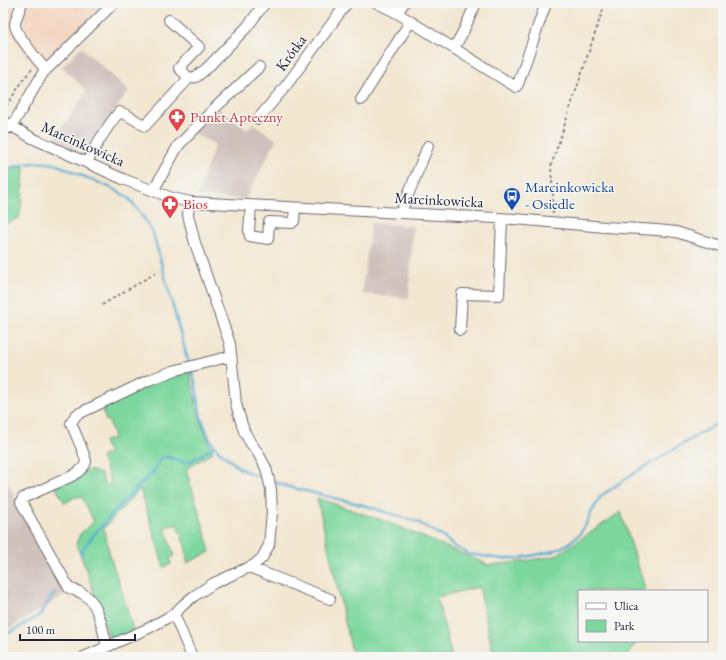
<svg xmlns="http://www.w3.org/2000/svg" width="726" height="660" viewBox="0 0 726 660" font-family="'EB Garamond',serif">
  <style>
    .built { fill: #f3d4bf }
    .industrial { fill: #cfc0bb }
    .green { fill: #7cd79d; stroke: #4f7c6c }
    .lines { fill: none; stroke-linecap: round; stroke-linejoin: round }
    .stream { stroke: #58aad3; stroke-width: 2.5 }
    .minor-casing { stroke: #6b676f; stroke-width: 12 }
    .path { stroke: #6b676f; stroke-width: 1.5; stroke-dasharray: 3 3; stroke-linecap: butt }
    .minor { stroke: #fff; stroke-width: 10 }
    .labels { text-anchor: middle; stroke-width: 3; stroke-linejoin: round; paint-order: stroke }
    .street-label { font-size: 15px; fill: #22223b; stroke: #f6f6f2 }
    .health-label { font-size: 15px; fill: #be3a42; stroke: #f6f6f2; text-anchor: start }
    .transit-label { font-size: 15px; fill: #164399; stroke: #f6f6f2; text-anchor: start }
  </style>
  <rect width="100%" height="100%" fill="#f6f6f2"/>
  <filter id="ink" filterUnits="userSpaceOnUse"><feTurbulence type="fractalNoise" baseFrequency=".025" numOctaves="2"/><feDisplacementMap in="SourceGraphic" scale="8" xChannelSelector="R" yChannelSelector="G"/><feConvolveMatrix kernelMatrix="1 2 1 2 8 2 1 2 1" color-interpolation-filters="sRGB"/></filter>
  <filter id="wash" filterUnits="userSpaceOnUse"><feTurbulence type="fractalNoise" baseFrequency=".012" numOctaves="4" result="noise"/><feDisplacementMap in="SourceGraphic" scale="16" xChannelSelector="R" yChannelSelector="G"/><feGaussianBlur stdDeviation="0.9" result="paint"/><feColorMatrix in="noise" values="0 0 0 0 0 0 0 0 0 0 0 0 0 0 0 0 0 1.4 0 .05"/><feComposite in="paint" operator="in"/></filter>
  <g filter="url(#wash)">
    <rect width="100%" height="100%" fill="#f2e6d0"/>
    <!-- built -->
    <path class="built" d="M3 3H105L39 74 5 26 12 13 3 8Z"/>
    <!-- industrial -->
    <path class="industrial" d="M81 47 129 91 111 115 87 153 54 139 87 91 62 67Z
      M219 109 247 130 253 123 276 140 246 199 197 196 215 144 192 133Z
      M371 223 413 226 409 298 362 294Z
      M3 474 66 594 3 633Z"/>
    <!-- green -->
    <path class="green" d="M24 166 22 202 19 218 3 225V173Z
      M189 370 199 417 213 452 186 469 203 525 210 552 187 563 186 549 177 524 165 527 174 556 170 558 171 564 164 567 140 489 104 528 110 556 123 595 133 630 115 640 109 637 87 572 76 544 80 534 94 522 82 497H75L65 503 54 485 89 470 101 474 106 486 111 483 101 457 109 453 104 441 114 438 109 421H106L101 406 129 391Z
      M317 498 390 523 489 565 519 562 555 556 621 512 646 591H579V641H637L627 657H494L479 587 437 597 452 657H353Z"/>
    <g class="lines">
      <!-- stream -->
      <path class="stream" d="M3 170C18 165 33 161 49 163 59 164 69 170 78 174 94 181 114 187 128 198 138 207 146 222 153 233L189 365
        M191 370 195 382 201 417 209 438 216 448 239 468 256 476 266 479
        M272 481 289 487 363 505 418 522 443 537 455 547 469 554 502 559 520 558 554 551 568 544 579 535 586 524 592 511 601 496 631 475 723 420
        M82 554 83 549 87 543 119 506 155 470 161 458 164 457H168L183 462 187 463 205 453 214 446
        M3 636 27 623 40 615 55 592"/>
    </g>
  </g>
  <g filter="url(#ink)">
    <g class="lines">
      <defs>
        <path id="minor" d="M377 3 397 13 516 87 518 84 546 3
          M21 6C19 11 15 20 15 25 15 33 39 62 46 70
          M397 13 404 3
          M454 48 463 32 476 3
          M189 78 196 77 206 69 247 27 265 3
          M361 100 410 22
          M258 119 285 87 347 3
          M3 121 32 138 123 179 172 198 191 202 515 219 605 227 657 230 676 232 723 247
          M3 131 12 126 43 73 114 3
          M87 162C96 145 106 128 119 112L127 115 145 126 189 78 179 68 199 47 169 20
          M153 191 178 146 217 106 259 67
          M251 205 249 231 250 236 268 239 269 222 292 223 294 221 295 208
          M402 213 403 207 428 146
          M460 330 462 294 499 295 502 219
          M249 567 330 599
          M174 614 192 657
          M107 647C103 631 99 602 83 594 79 591 73 590 69 588L21 502 23 498 72 476C77 473 85 468 86 462 86 457 74 430 71 423L76 415 149 380 173 371 231 356
          M84 657 149 628 174 614 183 605 194 596 214 583 254 565 262 558 269 545 272 513 271 489 266 468 258 453 250 442 244 431 240 418 236 404 230 344 195 243 188 215 189 202"/>
      </defs>
      <!-- minor casing -->
      <use href="#minor" class="minor-casing"/>
      <!-- path -->
      <path class="path" d="M3 100 9 101
        M3 111 26 76 30 71 33 69
        M553 214V199L551 166 605 3
        M102 305 159 271"/>
      <!-- minor -->
      <use href="#minor" class="minor"/>
    </g>
  </g>
  <!-- icons -->
  <defs>
    <symbol id="pharmacy-pin" viewBox="-11 -11 22 30"><path d="M0 17L-7.5 6A9.5 9.5 0 1 1 7.5 6Z" fill="#e0444e" stroke="#f6f6f2"/><path d="M-2-6h4v4h4v4h-4v4h-4v-4h-4v-4h4Z" fill="#fff"/></symbol>
    <symbol id="bus-pin" viewBox="-11 -11 22 30"><path d="M0 17L-7.5 6A9.5 9.5 0 1 1 7.5 6Z" fill="#1a4fb4" stroke="#f6f6f2"/><path d="M-5-6H5V4H4V6H2V4H-2V6H-4V4H-5ZM-3.5-4V0h7V-4ZM-3.5 1.2v1.5H-2V1.2ZM2 1.2v1.5H3.5V1.2Z" fill="#fff"/></symbol>
  </defs>
  <g fill-rule="evenodd">
    <use href="#pharmacy-pin" x="167" y="107" width="20" height="27"/>
    <use href="#bus-pin" x="502" y="186" width="20" height="27"/>
    <use href="#pharmacy-pin" x="160" y="194" width="20" height="27"/>
  </g>
  <g class="labels">
    <!-- street labels -->
    <g class="street-label">
      <text transform="translate(291 53) rotate(-54)" y="5">Krótka</text>
      <text transform="translate(83 144) rotate(24)" y="5">Marcinkowicka</text>
      <text transform="translate(439 200) rotate(3)" y="5">Marcinkowicka</text>
    </g>
    <!-- health labels -->
    <g class="health-label">
      <text x="190" y="122">Punkt Apteczny</text>
      <text x="183" y="209">Bios</text>
    </g>
    <!-- transit labels -->
    <g class="transit-label">
      <text x="525" y="192">Marcinkowicka<tspan x="525" dy="17">- Osiedle</tspan></text>
    </g>
  </g>
  <!-- margin -->
  <rect width="726" height="660" fill="none" stroke="#f6f6f2" stroke-width="16"/>
  <!-- legend -->
  <rect x="578" y="590" width="130" height="52" fill="#f6f6f2" stroke="#a1a1a9"/>
  <rect x="586" y="603" width="20" height="6" fill="#ffffff" stroke="#a1a1a9"/>
  <text x="614" y="610" font-size="12" fill="#22223b">Ulica</text>
  <rect x="586" y="620" width="20" height="12" fill="#7cd79d" stroke="#a1a1a9"/>
  <text x="614" y="630" font-size="12" fill="#22223b">Park</text>
  <!-- scale -->
  <path d="M20 634v6h115v-6" fill="none" stroke="#22223b" stroke-width="2"/>
  <text x="26" y="634" font-size="12" fill="#22223b" stroke="#f6f6f2" stroke-width="3" paint-order="stroke">100 m</text>
</svg>
